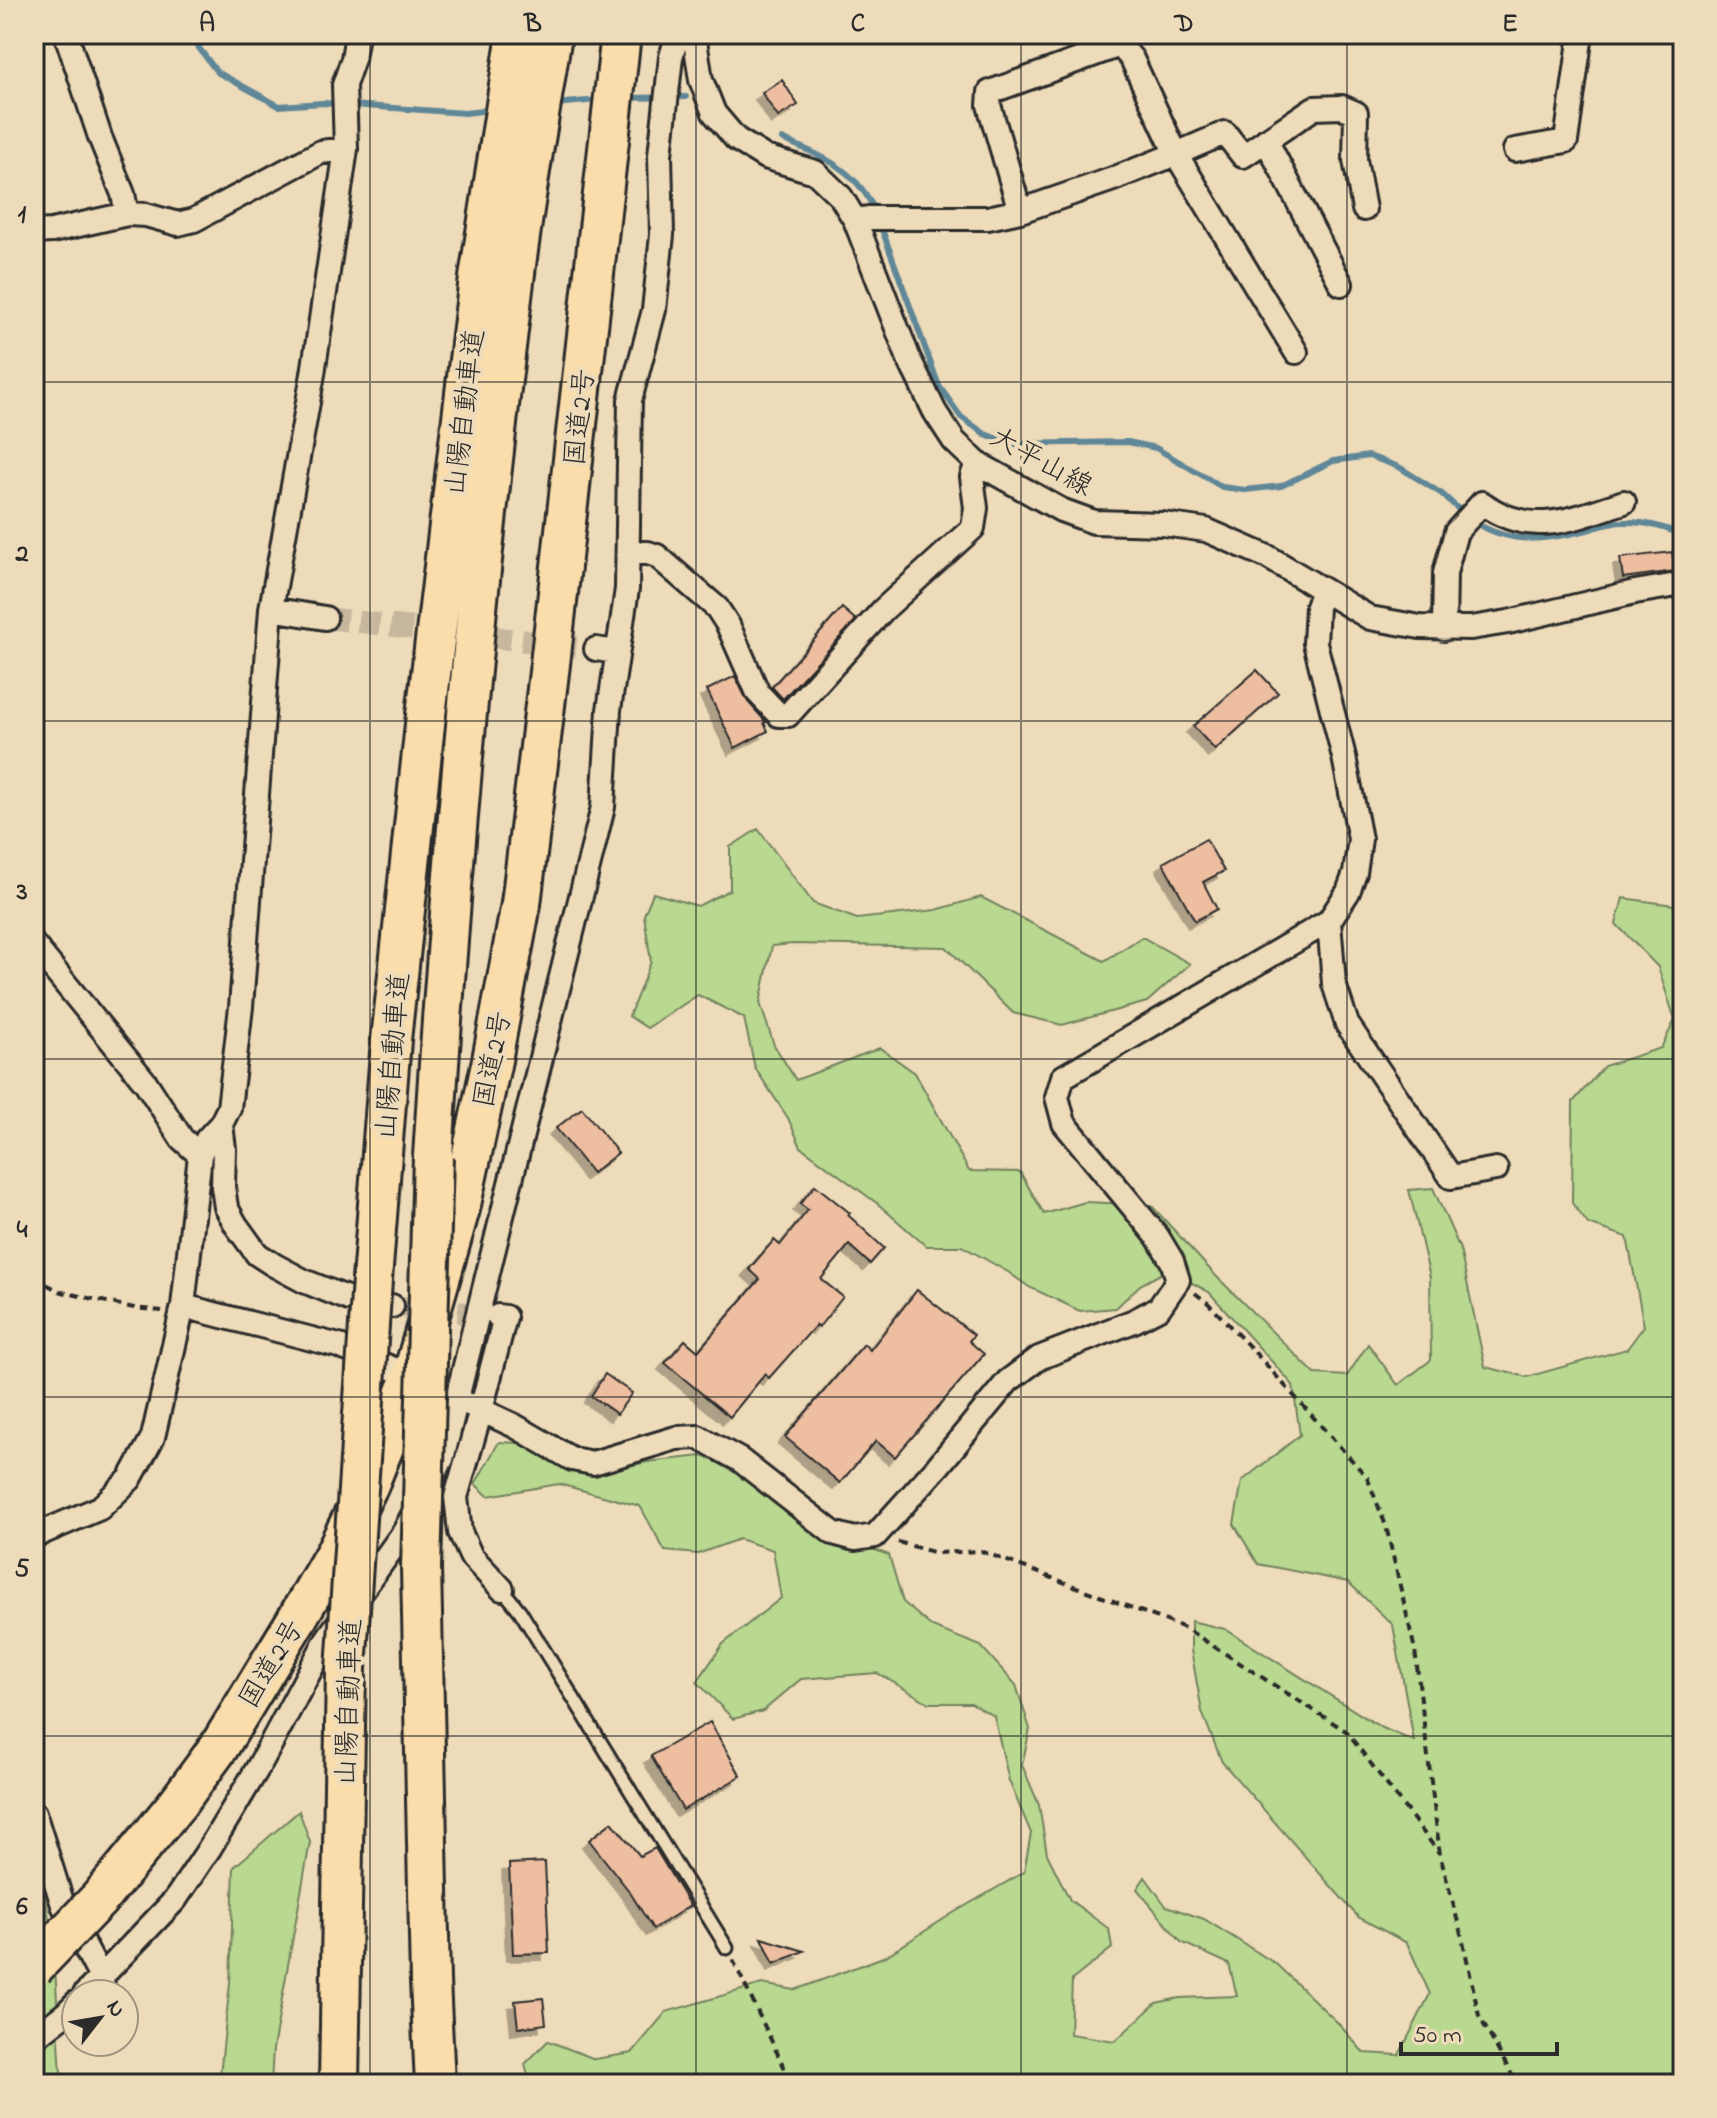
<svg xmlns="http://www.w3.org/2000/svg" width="1717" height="2118" viewBox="0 0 1717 2118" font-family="'Indie Flower','Klee One',sans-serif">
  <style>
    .green { fill: #b9d890; stroke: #72825e; stroke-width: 2 }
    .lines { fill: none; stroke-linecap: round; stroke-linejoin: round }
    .stream { stroke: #5e8798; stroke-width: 6 }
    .building { fill: #edbea0; stroke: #2b2b2b; stroke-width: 2; filter: url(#shadow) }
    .street-tunnel { stroke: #c7b89d; stroke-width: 22; stroke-dasharray: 22 11; stroke-linecap: butt }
    .lane-casing { stroke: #2b2b2b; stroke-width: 17 }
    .street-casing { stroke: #2b2b2b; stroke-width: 28 }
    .highway-casing { stroke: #2b2b2b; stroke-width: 44 }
    .path { stroke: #2b2b2b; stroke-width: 4; stroke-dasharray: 8 6; stroke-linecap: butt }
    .lane { stroke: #eedbb9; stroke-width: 11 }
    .street { stroke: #eedbb9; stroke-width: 22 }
    .highway { stroke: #fbddab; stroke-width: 38 }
    .highway-bridge-casing { stroke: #2b2b2b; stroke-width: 44; stroke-linecap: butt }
    .highway-bridge { stroke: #fbddab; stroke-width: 38 }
    .grid { fill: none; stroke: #2b2b2b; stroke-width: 2; stroke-opacity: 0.55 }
    .labels { text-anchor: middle; stroke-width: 8; stroke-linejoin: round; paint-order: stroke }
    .street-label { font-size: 28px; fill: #2b2b2b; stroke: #eedbb9 }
    .neatline { fill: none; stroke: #2b2b2b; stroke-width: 3 }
    .grid-label { font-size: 26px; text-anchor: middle; font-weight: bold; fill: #2b2b2b }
  </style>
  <defs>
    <filter id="shadow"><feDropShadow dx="-7" dy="7" stdDeviation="0" flood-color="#0004"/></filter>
  </defs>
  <rect width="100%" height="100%" fill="#eedbb9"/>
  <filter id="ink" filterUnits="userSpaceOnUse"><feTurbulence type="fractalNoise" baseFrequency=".0125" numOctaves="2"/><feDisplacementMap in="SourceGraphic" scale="16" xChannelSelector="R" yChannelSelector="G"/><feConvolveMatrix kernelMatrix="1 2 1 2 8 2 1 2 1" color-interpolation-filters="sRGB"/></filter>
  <g filter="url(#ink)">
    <!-- green -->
    <path class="green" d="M758 829 813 903 857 919 936 910 981 897 1104 961 1142 937 1190 964 1147 1002 1062 1025 1013 1013 946 947 793 944 772 946 760 1003 774 1045 796 1080 880 1048 915 1073 969 1171 1020 1172 1044 1214 1085 1202 1151 1205 1216 1276 1315 1374 1347 1376 1368 1344 1398 1385 1431 1360 1430 1277 1409 1190 1433 1188 1460 1249 1485 1367 1527 1377 1627 1349 1644 1326 1627 1237 1588 1224 1572 1203 1573 1102 1604 1066 1661 1048 1675 1020 1658 967 1616 924 1623 898 1681 906 1683 908V2084H530L525 2064 548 2041 595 2059 632 2053 666 2012 762 1984 795 1990 886 1956 953 1913 1024 1872 1031 1833 1009 1781 994 1716 971 1703H929L877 1673 801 1679 763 1711 733 1719 697 1682 723 1644 781 1598 773 1550 739 1539 698 1554 665 1551 640 1506 559 1484 488 1496 475 1484 499 1442 520 1443 575 1472 616 1469 647 1462 702 1456 731 1466 861 1545 889 1555 903 1602 932 1627 981 1646 1016 1685 1030 1729 1022 1765 1039 1805 1047 1854 1070 1900 1109 1929 1112 1948 1072 1980 1070 2034 1115 2041 1156 2003 1179 1998 1237 1996 1229 1964 1181 1942 1137 1889 1145 1877 1166 1906 1204 1919 1276 1964 1338 2023 1364 2053 1399 2055 1430 1994 1407 1943 1358 1917 1222 1762 1202 1712 1191 1650V1621L1225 1629 1382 1728 1414 1741 1393 1625 1348 1582 1258 1564 1234 1524 1242 1481 1300 1435 1293 1385 1209 1292 1168 1270 1140 1285 1116 1308 1080 1311 1029 1287 1008 1272 962 1246H926L878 1204 801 1147 788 1118 755 1068 744 1018 698 995 647 1028 629 1016 651 962 644 915 653 893 698 906 730 890V847Z
      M299 1811 310 1842 273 2049 271 2084H219L230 1983 234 1867Z
      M34 1858C39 1869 41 1882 44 1893 59 1956 56 2021 62 2084H34Z"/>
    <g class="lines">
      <!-- stream -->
      <path class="stream" d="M194 34 199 48 217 72 279 106 322 103 340 104
        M626 98 686 97
        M554 104 599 100
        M351 105 465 113 491 110
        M782 139C822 156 859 170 876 214
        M880 224 939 386 961 417 985 434 1011 444 1128 442 1156 448 1222 487 1245 490 1281 486 1333 461 1369 456 1399 467 1442 494 1465 515
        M1474 522C1514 546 1544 540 1587 530 1598 527 1611 522 1623 522 1644 521 1664 527 1683 535"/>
    </g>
    <!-- building -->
    <path class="building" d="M782 80 798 105 778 117 762 93Z
      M1672 552 1675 571 1623 578 1620 558Z
      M842 608 856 620 783 699 772 687Z
      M1257 670 1278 693 1215 750 1193 726Z
      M735 676 748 702 766 722 764 723 768 731 735 748 707 690Z
      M1206 839 1224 871 1203 882 1217 909 1195 921 1163 863Z
      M582 1108 618 1153 592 1173 556 1128Z
      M815 1185 850 1213 848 1215 884 1248 870 1264 849 1245 821 1279 843 1297 819 1327 816 1325 769 1378 765 1374 730 1417 665 1363 685 1340 698 1351 760 1279 749 1269 774 1240 780 1245 808 1210 800 1204Z
      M917 1290 974 1335 969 1341 984 1354 895 1457 876 1441 840 1483 785 1437 864 1344 870 1350Z
      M605 1374 632 1393 617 1414 591 1396Z
      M710 1722 741 1776 683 1810 651 1756Z
      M612 1822 640 1856 655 1848 690 1906 653 1929 629 1891 589 1840Z
      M545 1862 549 1953 513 1954 509 1864Z
      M762 1938 804 1951 774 1964Z
      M543 1998 546 2024 518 2028 515 2001Z"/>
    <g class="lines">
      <!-- street-tunnel -->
      <path class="street-tunnel" d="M325 618 596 649
        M392 1306 497 1316"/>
      <defs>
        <path id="lane" d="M502 1589 520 1611 727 1948"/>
        <path id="street" d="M66 34 100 137 123 194 127 214
          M694 34 701 80 714 113 736 139 765 157 815 172 841 197 855 220 909 359 935 412 954 441 977 463 1061 510 1094 522 1163 524 1206 530 1268 557 1370 618 1420 627 1471 628 1508 622 1635 592 1683 584
          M1266 140 1341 284
          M1515 150 1566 141 1581 34
          M1020 211 989 105 990 92 1120 45 1132 59 1176 154 1225 133 1243 156 1314 108 1342 107 1356 113 1355 160 1364 209
          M855 220 868 218H988L1020 211 1113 179 1176 154 1296 352
          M34 232 52 231 127 214 146 215 178 224 194 220 321 152 346 149
          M628 553H648L657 556 717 608 728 625 758 693 779 715H788L883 610 973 528 976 508 972 477 977 463
          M271 609 325 618
          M1444 629 1445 573 1456 532 1482 503C1531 539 1572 519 1624 502
          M596 649 617 652
          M1329 921 1334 984 1347 1024 1451 1177 1496 1169
          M34 945 146 1083 182 1139 200 1155
          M221 1124 224 1149 223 1187 226 1207 236 1225 257 1254 274 1265 304 1281 349 1299 392 1306
          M183 1306 339 1346 422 1381
          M498 1316 505 1317 481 1410 515 1426 572 1459 593 1463 676 1438 698 1437 740 1460 833 1533 855 1539 875 1536 938 1466 1008 1381 1039 1358 1134 1321 1159 1308 1178 1280 1172 1261 1157 1236 1064 1123 1057 1097 1063 1077 1329 921 1348 892 1355 873 1360 839 1344 757 1315 643 1317 607 1323 590
          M471 1405 481 1410 456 1497 460 1532 471 1556 502 1589
          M34 1536 100 1508 130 1479 153 1437 183 1306 200 1155 207 1139 221 1124 229 1108 241 1007 271 609 313 374 346 149 344 85 353 59 357 34
          M34 1813 63 1905 101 1978 104 1989
          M85 1994 175 1900 209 1849 259 1766 327 1639 404 1532 442 1459 603 807 609 710 627 589 630 400 654 310 662 235 660 155 671 57 677 37 683 34
          M34 2038 65 2014 76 2003"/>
        <path id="highway" d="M433 1157C451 862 478 566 515 273 525 193 540 114 552 34
          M372 1280 391 1040 426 715 479 278 517 34
          M421 1568 430 1981 435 2084
          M177 1804 219 1747 298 1617 335 1553 369 1484 412 1377 460 1209 492 1060 521 904 550 664 621 34
          M339 2084 346 1669"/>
      </defs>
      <!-- lane casing -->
      <use href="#lane" class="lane-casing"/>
      <!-- street casing -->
      <use href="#street" class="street-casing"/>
      <!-- highway casing -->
      <use href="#highway" class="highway-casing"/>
      <!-- path -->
      <path class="path" d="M34 1278 62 1292 134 1308 162 1311
        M1195 1293 1208 1303 1261 1359 1367 1477 1386 1526 1415 1650 1440 1855 1463 1941 1479 2016 1517 2084
        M898 1542 936 1553 981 1551 1185 1628 1346 1731 1439 1853
        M733 1960 792 2084"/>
      <!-- lane -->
      <use href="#lane" class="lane"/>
      <!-- street -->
      <use href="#street" class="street"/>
      <!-- highway -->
      <use href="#highway" class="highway"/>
      <defs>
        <path id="highway-bridge" d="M421 1568 433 1157
          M346 1669 372 1280
          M34 1967 100 1898 177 1804"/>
      </defs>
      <!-- highway-bridge casing -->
      <use href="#highway-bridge" class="highway-bridge-casing"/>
      <!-- highway-bridge -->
      <use href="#highway-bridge" class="highway-bridge"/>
    </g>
  </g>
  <!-- grid -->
  <path class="grid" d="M370 34V2084M696 34V2084M1021 34V2084M1347 34V2084M34 382H1683M34 721H1683M34 1059H1683M34 1397H1683M34 1736H1683"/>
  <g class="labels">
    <!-- street labels -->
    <g class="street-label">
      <text transform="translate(463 412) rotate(-83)" y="10">山陽自動車道</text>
      <text transform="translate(578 417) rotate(-84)" y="10">国道2号</text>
      <text transform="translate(1042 460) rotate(29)" y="10">大平山線</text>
      <text transform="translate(391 1056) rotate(-85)" y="10">山陽自動車道</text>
      <text transform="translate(491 1059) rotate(-79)" y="10">国道2号</text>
      <text transform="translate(270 1663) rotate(-59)" y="10">国道2号</text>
      <text transform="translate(347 1702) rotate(-88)" y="10">山陽自動車道</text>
    </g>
  </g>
  <!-- margin -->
  <rect width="1717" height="2118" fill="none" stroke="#eedbb9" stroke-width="88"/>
  <!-- north arrow -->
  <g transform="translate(100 2018) rotate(59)"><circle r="38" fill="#eedbb9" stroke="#a09580" stroke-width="2"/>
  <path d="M0-6L14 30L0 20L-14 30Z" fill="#2b2b2b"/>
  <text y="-12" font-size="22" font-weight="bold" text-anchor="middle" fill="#2b2b2b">N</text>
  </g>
  <!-- scale -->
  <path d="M1401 2042v12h156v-12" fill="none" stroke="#2b2b2b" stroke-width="4"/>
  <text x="1413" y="2042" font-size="24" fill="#2b2b2b" stroke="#eedbb9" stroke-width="6" paint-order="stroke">50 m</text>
  <rect x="44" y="44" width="1629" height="2030" class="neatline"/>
  <g class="grid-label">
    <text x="207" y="31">A</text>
    <text x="533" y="31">B</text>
    <text x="858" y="31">C</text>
    <text x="1184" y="31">D</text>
    <text x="1510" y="31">E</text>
    <text x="22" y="222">1</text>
    <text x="22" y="561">2</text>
    <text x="22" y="899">3</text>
    <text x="22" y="1237">4</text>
    <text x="22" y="1576">5</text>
    <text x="22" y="1914">6</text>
  </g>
</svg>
